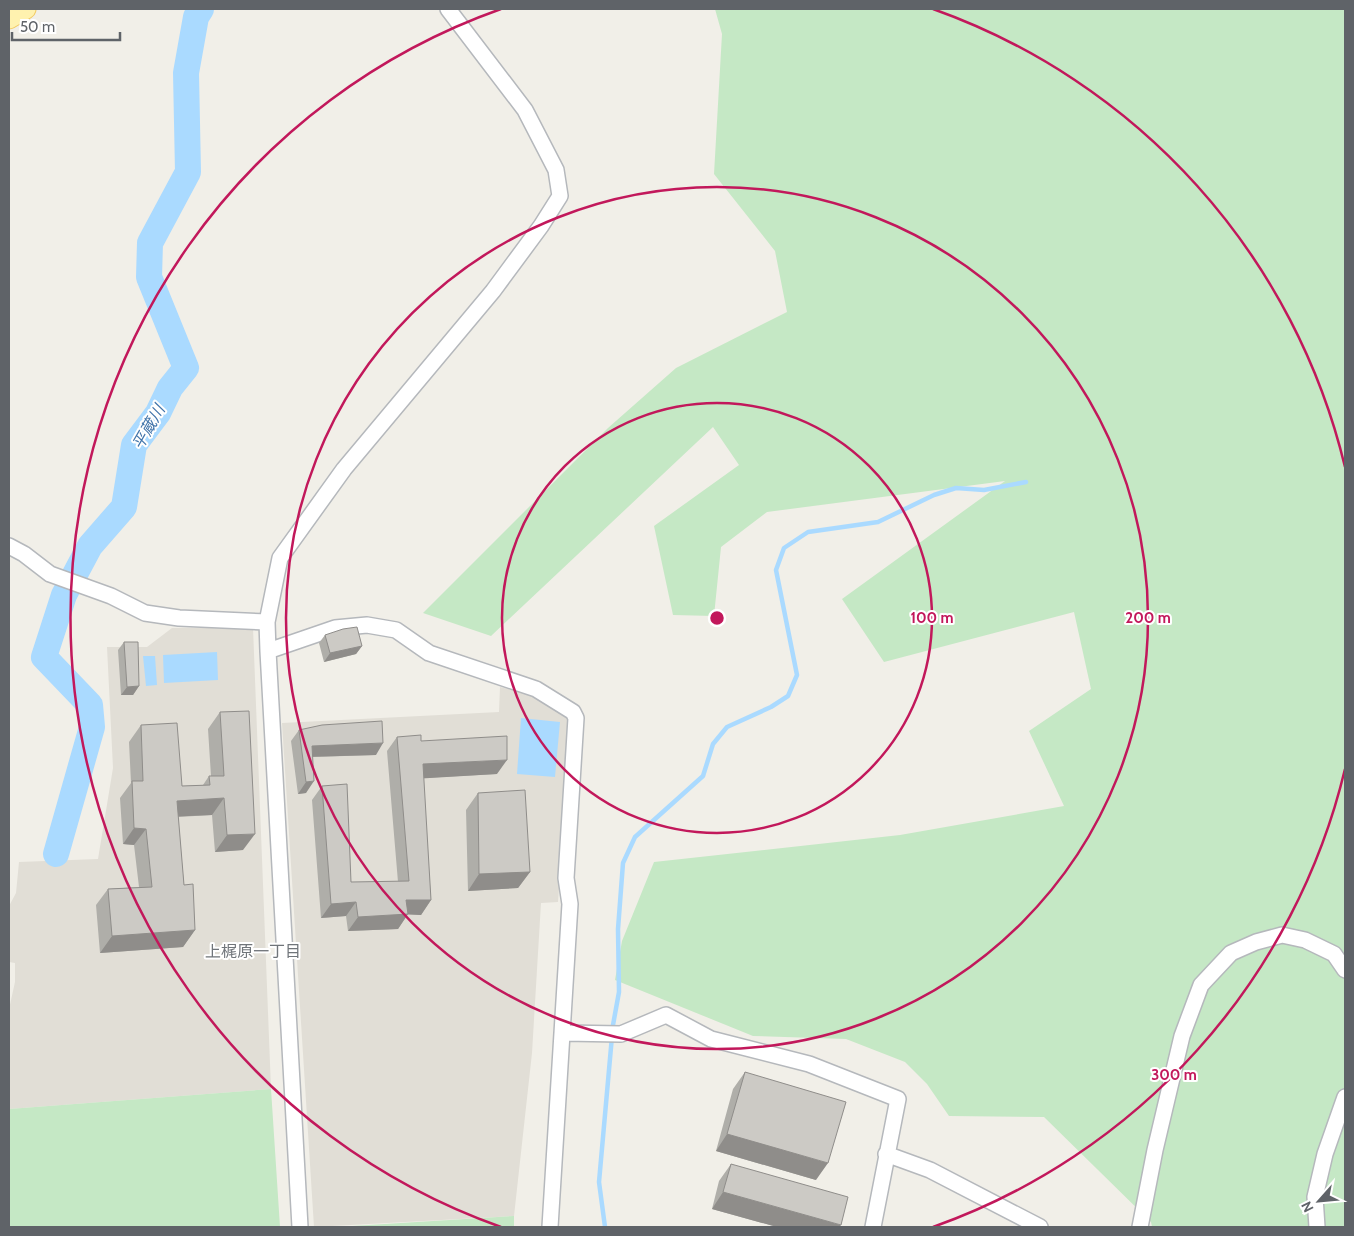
<svg xmlns="http://www.w3.org/2000/svg" width="1354" height="1236" viewBox="0 0 1354 1236" font-family="Cabin,'Noto Sans JP',sans-serif">
  <style>
    .education { fill: #e1ded6 }
    .green { fill: #c5e8c5 }
    .water { fill: #aadaff }
    .lines { fill: none; stroke-linecap: round; stroke-linejoin: round }
    .stream { stroke: #aadaff; stroke-width: 4.5 }
    .river { stroke: #aadaff; stroke-width: 26 }
    .minor-casing { stroke: #b5b8bc; stroke-width: 18 }
    .major-casing { stroke: #f2c960; stroke-width: 21 }
    .minor { stroke: #fff; stroke-width: 15 }
    .major { stroke: #fff2af; stroke-width: 19 }
    .wall { fill: #afaea9 }
    .shaded-wall { fill: #8f8d8a }
    .building { fill: #cccac5; stroke: #8f8d8a }
    .ring { fill: none; stroke: #c2185b; stroke-width: 2.5 }
    .labels { text-anchor: middle; stroke-width: 4; stroke-linejoin: round; paint-order: stroke }
    .water-label { font-size: 16px; font-style: italic; fill: #4174aa; stroke: #fff }
    .neighbourhood-label { font-size: 16px; fill: #70757a; stroke: #fff }
    .centre { fill: #c2185b; stroke: #fff; stroke-width: 2.5 }
    .ring-label { font-size: 15px; text-anchor: middle; font-weight: bold; fill: #c2185b; stroke: #fff; stroke-width: 4; stroke-linejoin: round; paint-order: stroke }
  </style>
  <rect width="100%" height="100%" fill="#f1efe8"/>
  <!-- education -->
  <path class="education" d="M172 628H253L271 1089 9 1109V1009L15 982V963L9 962V906L16 893 19 862 98 859 113 768 107 647H147Z
    M500 687 542 698 571 717 558 902 541 903 532 1053 514 1216 314 1227 282 723 499 712Z"/>
  <!-- green -->
  <path class="green" d="M715 9H1345V1227H1152L1151 1222 1044 1117 949 1116 927 1084 905 1062 846 1039 753 1036 615 980 622 941 654 862 900 835 1064 806 1029 731 1091 689 1074 612 884 662 842 599 1005 481 767 512 721 547 714 616 673 615 654 526 739 465 713 427 491 636 423 613 608 428 676 368 787 312 775 251 714 174 722 34Z
    M271 1089 280 1227H9V1109Z
    M514 1216V1227H336Z"/>
  <!-- water -->
  <path class="water" d="M217 652 218 680 164 683 163 655Z
    M143 656H155L157 685 146 686Z
    M521 718 560 722 555 777 517 774Z"/>
  <g class="lines">
    <!-- stream -->
    <path class="stream" d="M605 1227 599 1182 613 1025 619 992 618 929 623 863 635 837 703 776 713 744 727 727 771 707 788 696 797 675 776 570 784 548 808 532 878 522 934 495 956 488 984 490 1026 482"/>
    <!-- river -->
    <path class="river" d="M56 854 92 727 90 705 44 657 64 595 90 546 124 507 134 445 158 413 170 388 186 368 149 277 150 243 188 172 186 73 196 17 201 9"/>
    <defs>
      <path id="minor" d="M9 546 24 554 50 574 111 596 145 613 179 618 267 622
        M268 651 335 628 367 625 396 630 429 653 536 689 573 712 576 718 566 878 570 904 550 1227
        M564 1033 621 1034 666 1015 711 1039 809 1064 898 1099 873 1227
        M886 1154 930 1170 1040 1227
        M300 1227 268 651 267 622 280 558 344 469 493 291 541 226 560 196 556 170 525 110 448 9
        M1140 1227 1155 1150 1182 1036 1201 985 1231 953 1256 942 1282 935 1305 940 1334 954 1345 970
        M1317 1227 1315 1197 1325 1154 1345 1097"/>
      <path id="major" d="M9 19 26 9"/>
    </defs>
    <!-- minor casing -->
    <use href="#minor" class="minor-casing"/>
    <!-- major casing -->
    <use href="#major" class="major-casing"/>
    <!-- minor -->
    <use href="#minor" class="minor"/>
    <!-- major -->
    <use href="#major" class="major"/>
  </g>
  <!-- wall -->
  <path class="wall" d="M325 635 362 646 356 654 324 662 319 643Z
    M124 642 139 686 133 695H121L118 650Z
    M220 712 243 850 215 852 212 815 178 817 184 885 195 930 183 947 100 953 96 905 108 889 139 887 134 845 123 844 120 798 131 783 129 742 141 725 182 786 203 785 209 776H211L208 729Z
    M299 730 376 755 313 757 306 793 298 794 291 741Z
    M397 737 421 741 497 774 423 778 431 900 421 915 408 914 398 929 348 931 346 916 321 918 312 800 322 786 351 882H398L387 751Z
    M478 793 530 872 518 888 468 891 466 810Z
    M745 1072 816 1180 716 1151 733 1089Z
    M731 1164 839 1227H777L712 1209 719 1181Z"/>
  <!-- shaded-wall -->
  <path class="shaded-wall" d="M362 646 356 654 324 662 330 653Z
    M139 686 133 695H121L127 687Z
    M383 743 376 755 304 757 312 746Z
    M507 760 497 774 413 779 423 764Z
    M314 781 306 793 298 794 306 782Z
    M224 798 212 815 165 817 177 801Z
    M134 828 146 829 134 845 123 844Z
    M255 834 243 850 215 852 227 835Z
    M530 872 518 888 468 891 479 874Z
    M406 900H431L421 915 397 914Z
    M356 902 346 916 321 918 331 904Z
    M408 914 398 929 348 931 358 917Z
    M195 930 183 947 100 953 112 936Z
    M727 1134 828 1163 816 1180 716 1151Z
    M723 1192 841 1225 839 1227H777L712 1209Z"/>
  <!-- building -->
  <path class="building" d="M357 627 362 646 330 653 325 635 343 629Z
    M124 642H138L139 686 127 687Z
    M249 711 255 834 227 835 224 798 177 801 184 885 193 884 195 930 112 936 108 889 152 887 146 829 134 828 132 781H143L141 725 177 723 182 786 210 785 209 776H224L220 712Z
    M382 721 383 743 312 746 314 781 306 782 299 730 322 725Z
    M421 735V741L507 736V760L423 764 431 900H406L408 914 358 917 356 902 331 904 322 786 347 784 351 882 409 881 397 737Z
    M525 790 530 872 479 874 478 793Z
    M745 1072 846 1102 828 1163 727 1134Z
    M731 1164 848 1197 841 1225 723 1192Z"/>
  <!-- distance rings -->
  <g class="ring">
    <circle cx="717" cy="618" r="215"/>
    <circle cx="717" cy="618" r="431"/>
    <path d="M1345 769A646 646 0 0 1 933 1227M501 1227A646 646 0 0 1 501 9M933 9A646 646 0 0 1 1345 467"/>
  </g>
  <g class="labels">
    <!-- water labels -->
    <g class="water-label">
      <text transform="translate(148 427) rotate(-60)" y="6">平蔵川</text>
    </g>
    <!-- neighbourhood labels -->
    <g class="neighbourhood-label">
      <text x="253" y="957">上梶原一丁目</text>
    </g>
  </g>
  <circle cx="717" cy="618" r="8" class="centre"/>
  <g class="ring-label">
    <text x="932" y="623">100 m</text>
    <text x="1148" y="623">200 m</text>
    <text x="1174" y="1080">300 m</text>
  </g>
  <!-- border -->
  <rect width="1354" height="1236" fill="none" stroke="#5f6368" stroke-width="20"/>
  <!-- north arrow -->
  <g transform="translate(1319 1201) rotate(243)" stroke="#ffffff" stroke-width="4" paint-order="stroke">
  <path d="M0-4L9 19L0 12L-9 19Z" fill="#5f6368"/>
  <text y="-8" font-size="14" font-weight="bold" text-anchor="middle" fill="#5f6368">N</text>
  </g>
  <!-- scale -->
  <path d="M12 32v8h108v-8" fill="none" stroke="#5f6368" stroke-width="2.5"/>
  <text x="20" y="32" font-size="15" fill="#5f6368" stroke="#ffffff" stroke-width="4" paint-order="stroke">50 m</text>
</svg>
